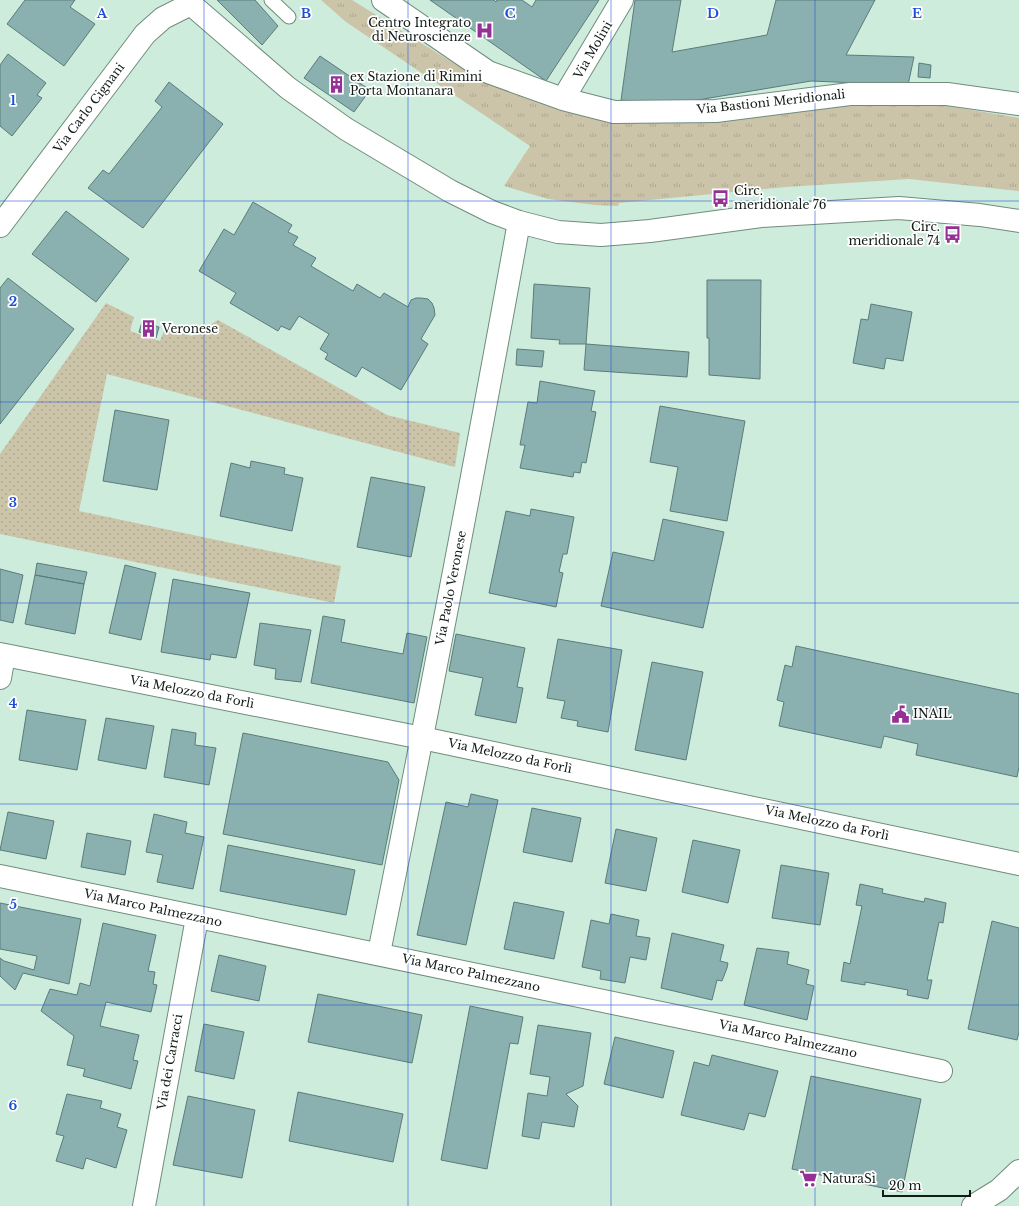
<svg xmlns="http://www.w3.org/2000/svg" width="1019" height="1206" viewBox="0 0 1019 1206" font-family="'Libre Baskerville',serif">
  <style>
    .grass { fill: url(#grass-tufts) }
    .park { fill: url(#park-dots) }
    .building { fill: #8ab1b0; stroke: #5a7c7b }
    .lines { fill: none; stroke-linecap: round; stroke-linejoin: round }
    .service-casing { stroke: #708c7d; stroke-width: 15 }
    .minor-casing { stroke: #708c7d; stroke-width: 24 }
    .tertiary-casing { stroke: #708c7d; stroke-width: 24 }
    .service { stroke: #fff; stroke-width: 13 }
    .minor { stroke: #fff; stroke-width: 22 }
    .tertiary { stroke: #fff; stroke-width: 22 }
    .grid { fill: none; stroke: #1d4ed8; stroke-width: 1; stroke-opacity: 0.55 }
    .labels { text-anchor: middle; stroke-width: 3.5; stroke-linejoin: round; paint-order: stroke }
    .poi-label { font-size: 12px; fill: #121c17; stroke: #fff; text-anchor: start }
    .street-label { font-size: 12px; fill: #121c17; stroke: #fff }
    .grid-label { font-size: 13px; text-anchor: middle; font-weight: bold; fill: #1d4ed8; stroke: #fff; stroke-width: 3.5; stroke-linejoin: round; paint-order: stroke }
  </style>
  <defs>
    <pattern id="grass-tufts" width="24" height="20" patternUnits="userSpaceOnUse"><rect width="24" height="20" fill="#cbc4a9"/><path d="M3 7l-1-3M5 7V3M7 7l1-3M15 17l-1-3M17 17v-4M19 17l1-3" fill="none" stroke="#ada891"/></pattern>
    <pattern id="park-dots" width="8" height="8" patternUnits="userSpaceOnUse"><rect width="8" height="8" fill="#cbc4a9"/><path d="M2 2h.1M6 6h.1" fill="none" stroke="#ada891" stroke-width="1.8" stroke-linecap="round"/></pattern>
  </defs>
  <rect width="100%" height="100%" fill="#ceecdb"/>
  <!-- grass -->
  <path class="grass" d="M321 0H352L484 82 611 121 850 103 948 106 1019 118V191L909 179 786 187 619 203 618 206 595 205 548 199 504 186 530 146 346 22Z"/>
  <!-- park -->
  <path class="park" d="M106 303 134 317 130 331 160 341 165 328 192 336 218 320 387 415 460 433 455 467 107 374 79 511 341 566 334 603 0 534V454Z"/>
  <!-- building -->
  <path class="building" d="M25 0H75L70 7 95 24 64 66 7 24Z
    M217 0H255L278 26 262 45Z
    M430 0H494L496 2 497 0H522L532 7 536 0H599L546 81Z
    M635 0H681L672 52 767 35 776 0H875L846 55 914 57 908 85 811 81 668 105 621 100Z
    M8 54 46 83 37 95 42 98 12 136 0 126V65Z
    M320 56 370 90 354 112 304 78Z
    M919 63 931 65 930 78 918 77Z
    M169 82 223 124 143 228 88 188 103 170 109 174 162 107 155 101Z
    M253 202 292 225 288 232 298 237 293 245 316 258 311 266 353 291 357 284 380 298 384 293 408 307 411 300 416 298H421L428 299 432 303 434 308 435 315 421 339 428 344 401 390 362 367 356 377 325 359 328 354 320 349 329 334 299 316 290 330 281 326 278 331 230 303 236 293 199 271 224 229 234 235Z
    M66 211 129 259 96 302 32 254Z
    M8 278 74 329 0 424V288Z
    M707 280H761L760 379 709 375V338H707Z
    M534 284 590 288 586 344H559L560 340 531 338Z
    M871 304 912 312 903 361 886 358 884 369 853 363 861 319 868 320Z
    M142 322 159 327 156 338 139 332Z
    M586 344 689 352 687 377 584 370Z
    M517 349 544 351 542 367 516 365Z
    M540 381 595 391 591 411 596 412 586 463 582 462 580 473 574 472 573 477 520 468 525 445H520L528 402 537 403Z
    M660 406 745 421 727 521 670 511 678 467 650 462Z
    M115 410 169 420 157 490 103 481Z
    M251 461 285 468 284 474 303 478 292 531 220 516 231 463 250 468Z
    M371 477 425 487 411 557 357 547Z
    M531 509 574 517 567 554H563L559 572 563 573 556 607 489 593 506 511 530 516Z
    M663 519 724 532 703 628 601 606 613 552 654 561Z
    M37 563 87 572 84 584 35 575Z
    M125 565 156 573 141 640 109 633Z
    M0 569 23 575 13 623 0 620Z
    M35 575 84 584 75 634 25 624Z
    M173 579 250 593 236 658 211 654 210 660 161 652Z
    M323 616 345 620 341 642 403 654 407 633 427 637 414 703 311 683Z
    M260 623 311 630 301 682 275 679 276 669 254 665Z
    M456 634 525 648 517 687 523 688 516 723 475 715 483 678 449 671Z
    M558 639 622 650 608 732 577 726 578 721 561 718 565 701 547 698Z
    M796 646 1019 694V767L1017 777 916 755 918 744 884 736 881 748 779 726 784 702 777 700 785 665 792 667Z
    M652 662 703 672 686 760 635 750Z
    M27 710 86 720 77 770 19 760Z
    M106 718 154 726 146 769 98 760Z
    M172 729 196 733 195 745 216 748 209 785 164 777Z
    M243 733 388 762 399 780 382 865 223 834Z
    M471 794 498 800 466 945 417 935 446 802 468 807Z
    M532 808 581 818 572 862 523 852Z
    M8 812 54 821 46 859 0 850Z
    M154 814 187 822 185 833 204 837 193 889 157 882 163 855 146 852Z
    M616 829 657 838 646 891 605 883Z
    M87 833 131 841 125 875 81 867Z
    M693 840 740 850 728 903 682 892Z
    M228 845 355 870 346 915 220 891Z
    M781 865 829 873 820 925 772 918Z
    M860 884 883 889 882 893 924 902 925 898 946 903 943 923 939 922 927 980H932L928 999 907 995 908 990 865 982V985L841 981 844 962 850 964 862 906 856 905Z
    M514 902 564 912 554 959 504 949Z
    M0 903 81 919 69 984 23 973 15 990 0 976V958L4 961 34 970 37 956 0 949Z
    M611 914 639 920 636 936 650 938 646 960 630 957 625 983 600 979 601 971 582 967 591 920 609 924Z
    M992 921 1019 928V1032L1017 1040 968 1029Z
    M103 923 156 935 148 971 155 972 153 984 157 985 151 1012 106 1002 100 1026 139 1035 133 1060 138 1061 131 1089 83 1076 85 1069 67 1065 74 1036 41 1011 50 989 77 995 80 983 90 986Z
    M672 933 724 945 720 961 728 963 727 968 722 981 717 980 712 1000 661 988Z
    M757 948 789 952 787 964 809 970 806 984 814 986 807 1020 744 1005Z
    M219 955 266 966 259 1001 211 991Z
    M318 994 422 1015 412 1063 308 1042Z
    M470 1006 523 1017 518 1044 510 1043 487 1169 441 1160Z
    M204 1024 244 1032 234 1079 195 1071Z
    M538 1025 591 1033 583 1086 566 1094 578 1106 574 1127 542 1122 539 1139 522 1136 528 1093 547 1096 550 1077 530 1074Z
    M615 1037 674 1051 663 1098 604 1084Z
    M712 1055 778 1071 765 1117 749 1113 744 1130 681 1115 694 1062 709 1066Z
    M811 1076 921 1099 902 1192 792 1169Z
    M298 1092 403 1114 393 1162 289 1141Z
    M67 1094 102 1101 100 1108 121 1114 117 1127 127 1130 116 1168 86 1158 83 1169 56 1161 64 1136 56 1134Z
    M188 1096 255 1110 242 1178 173 1165Z"/>
  <g class="lines">
    <defs>
      <path id="service" d="M271 0 289 17"/>
      <path id="minor" d="M383 0 488 72 563 99 614 112 716 111 850 94H947L1019 104
        M563 99 622 0
        M0 226 145 34 163 18 191 4
        M0 654 422 738 1019 864
        M0 678 4 655
        M0 876 941 1071
        M379 953C428 710 475 466 519 222
        M144 1206 197 918"/>
      <path id="tertiary" d="M186 0 288 88 346 129 450 191 492 212 519 222 558 232 601 235 650 231 761 216 899 208 980 215 1019 221
        M973 1206 999 1190 1019 1171"/>
    </defs>
    <!-- service casing -->
    <use href="#service" class="service-casing"/>
    <!-- minor casing -->
    <use href="#minor" class="minor-casing"/>
    <!-- tertiary casing -->
    <use href="#tertiary" class="tertiary-casing"/>
    <!-- service -->
    <use href="#service" class="service"/>
    <!-- minor -->
    <use href="#minor" class="minor"/>
    <!-- tertiary -->
    <use href="#tertiary" class="tertiary"/>
  </g>
  <!-- grid -->
  <path class="grid" d="M204 0V1206M408 0V1206M611 0V1206M815 0V1206M0 201H1019M0 402H1019M0 603H1019M0 804H1019M0 1005H1019"/>
  <!-- icons -->
  <defs>
    <symbol id="hospital-bare" viewBox="-9 -9 18 18"><path d="M-5-5h3v3.5h4V-5h3V5h-3V1.5h-4V5h-3Z" fill="#953096" stroke="#fff" stroke-width="2.5" paint-order="stroke"/></symbol>
    <symbol id="building-bare" viewBox="-9 -9 18 18"><path d="M-4-6H4V6H1V3H-1V6H-4ZM-2.5-4.3h1.7v1.8h-1.7ZM.8-4.3h1.7v1.8H.8ZM-2.5-1h1.7V.8h-1.7ZM.8-1h1.7V.8H.8Z" fill="#953096" stroke="#fff" stroke-width="2.5" paint-order="stroke"/></symbol>
    <symbol id="bus-bare" viewBox="-9 -9 18 18"><path d="M-5-6H5V4H4V6H2V4H-2V6H-4V4H-5ZM-3.5-4V0h7V-4ZM-3.5 1.2v1.5H-2V1.2ZM2 1.2v1.5H3.5V1.2Z" fill="#953096" stroke="#fff" stroke-width="2.5" paint-order="stroke"/></symbol>
    <symbol id="civic-bare" viewBox="-9 -9 18 18"><path d="M-.6-6.5H3V-4.5H.6V-3L4-1V1h2V6H-6V1h2V-1L-.6-3ZM-1.2 2.5V6h2.4V2.5Z" fill="#953096" stroke="#fff" stroke-width="2.5" paint-order="stroke"/></symbol>
    <symbol id="supermarket-bare" viewBox="-9 -9 18 18"><path d="M-6-5.5h2.5l.6 2H6L4.5 2H-2.5L-4.4-4H-6ZM-1.5 3.2a1.3 1.3 0 1 0 .1 0ZM3 3.2a1.3 1.3 0 1 0 .1 0Z" fill="#953096" stroke="#fff" stroke-width="2.5" paint-order="stroke"/></symbol>
  </defs>
  <g fill-rule="evenodd">
    <use href="#hospital-bare" x="472" y="18" width="25" height="25"/>
    <use href="#building-bare" x="324" y="72" width="25" height="25"/>
    <use href="#bus-bare" x="708" y="186" width="25" height="25"/>
    <use href="#bus-bare" x="940" y="222" width="25" height="25"/>
    <use href="#building-bare" x="136" y="316" width="25" height="25"/>
    <use href="#civic-bare" x="888" y="702" width="25" height="25"/>
    <use href="#supermarket-bare" x="796" y="1166" width="25" height="25"/>
  </g>
  <g class="labels">
    <!-- poi labels -->
    <g class="poi-label">
      <text x="471" y="27" text-anchor="end">Centro Integrato<tspan x="471" dy="14">di Neuroscienze</tspan></text>
      <text x="350" y="81">ex Stazione di Rimini<tspan x="350" dy="14">Porta Montanara</tspan></text>
      <text x="734" y="195">Circ.<tspan x="734" dy="14">meridionale 76</tspan></text>
      <text x="940" y="231" text-anchor="end">Circ.<tspan x="940" dy="14">meridionale 74</tspan></text>
      <text x="162" y="333">Veronese</text>
      <text x="913" y="718">INAIL</text>
      <text x="822" y="1183">NaturaSì</text>
    </g>
    <!-- street labels -->
    <g class="street-label">
      <text transform="translate(593 50) rotate(-60)" y="4">Via Molini</text>
      <text transform="translate(771 102) rotate(-6)" y="4">Via Bastioni Meridionali</text>
      <text transform="translate(89 108) rotate(-53)" y="4">Via Carlo Cignani</text>
      <text transform="translate(451 588) rotate(-79)" y="4">Via Paolo Veronese</text>
      <text transform="translate(192 692) rotate(11)" y="4">Via Melozzo da Forlì</text>
      <text transform="translate(510 756) rotate(12)" y="4">Via Melozzo da Forlì</text>
      <text transform="translate(827 823) rotate(12)" y="4">Via Melozzo da Forlì</text>
      <text transform="translate(153 908) rotate(12)" y="4">Via Marco Palmezzano</text>
      <text transform="translate(471 973) rotate(12)" y="4">Via Marco Palmezzano</text>
      <text transform="translate(788 1039) rotate(12)" y="4">Via Marco Palmezzano</text>
      <text transform="translate(170 1062) rotate(-80)" y="4">Via dei Carracci</text>
    </g>
  </g>
  <g class="grid-label">
    <text x="102" y="18">A</text>
    <text x="306" y="18">B</text>
    <text x="510" y="18">C</text>
    <text x="713" y="18">D</text>
    <text x="917" y="18">E</text>
    <text x="13" y="105">1</text>
    <text x="13" y="306">2</text>
    <text x="13" y="507">3</text>
    <text x="13" y="708">4</text>
    <text x="13" y="909">5</text>
    <text x="13" y="1110">6</text>
  </g>
  <!-- scale -->
  <path d="M883 1190v6h87v-6" fill="none" stroke="#121c17" stroke-width="2"/>
  <text x="889" y="1190" font-size="12" fill="#121c17" stroke="#ffffff" stroke-width="3" paint-order="stroke">20 m</text>
</svg>
